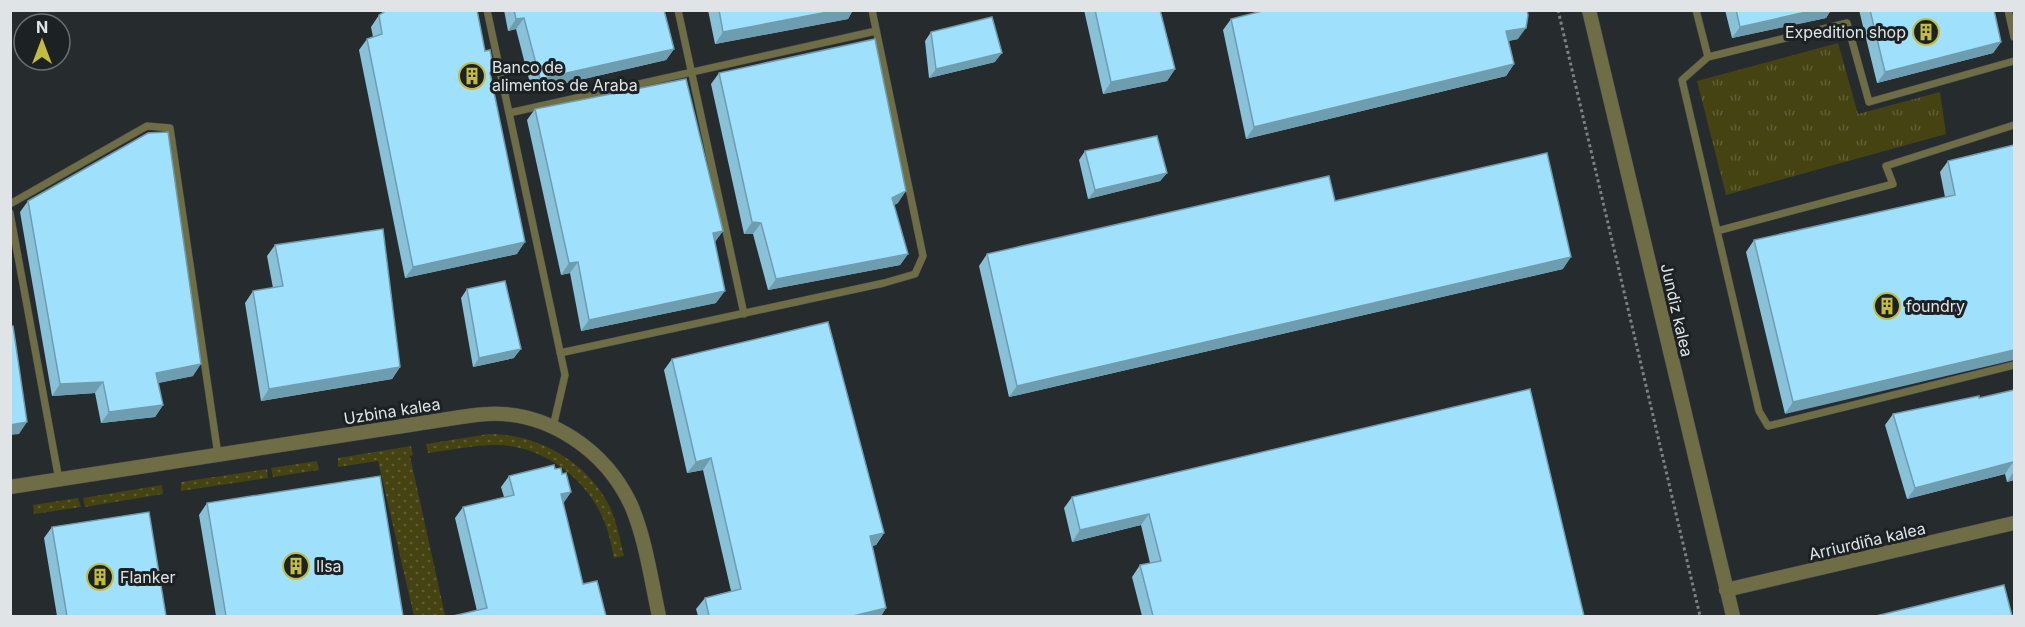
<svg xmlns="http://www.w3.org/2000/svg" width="2025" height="627" viewBox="0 0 2025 627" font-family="Inter,sans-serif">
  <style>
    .grass { fill: url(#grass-dots) }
    .park { fill: url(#park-tufts) }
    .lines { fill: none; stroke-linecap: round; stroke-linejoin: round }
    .service-casing { stroke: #44494b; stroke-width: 8 }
    .minor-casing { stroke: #44494b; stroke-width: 15 }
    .path { stroke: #7b8082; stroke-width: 3; stroke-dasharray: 3 3; stroke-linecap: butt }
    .service { stroke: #6f6d46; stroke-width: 7 }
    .minor { stroke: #6f6d46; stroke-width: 14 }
    .wall { fill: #89c1d9 }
    .shaded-wall { fill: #6f9db0 }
    .building { fill: #9fe0fc; stroke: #6f9db0; stroke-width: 1.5 }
    .labels { text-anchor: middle; stroke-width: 6; stroke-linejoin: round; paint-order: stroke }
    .poi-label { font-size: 16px; fill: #e0e4e6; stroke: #1c2224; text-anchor: start }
    .street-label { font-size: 16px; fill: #e0e4e6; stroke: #1c2224 }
  </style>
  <defs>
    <pattern id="grass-dots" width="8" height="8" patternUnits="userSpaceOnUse" patternTransform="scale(1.5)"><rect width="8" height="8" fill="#464312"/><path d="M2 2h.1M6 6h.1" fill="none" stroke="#605e34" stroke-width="1.8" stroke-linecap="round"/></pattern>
    <pattern id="park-tufts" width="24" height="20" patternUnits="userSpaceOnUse" patternTransform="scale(1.5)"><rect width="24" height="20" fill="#464312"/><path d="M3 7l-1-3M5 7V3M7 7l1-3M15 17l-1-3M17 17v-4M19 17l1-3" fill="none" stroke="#605e34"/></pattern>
  </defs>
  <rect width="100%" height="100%" fill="#262b2e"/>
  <!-- grass -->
  <path class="grass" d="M489 434C539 434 587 462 610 507 617 523 620 540 624 556L614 558C611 543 608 528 601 514 582 475 541 446 497 445 475 445 450 450 428 453L426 444Z
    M411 446 413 455 410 456 445 615 441 616H414L378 461 338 467V458Z
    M317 461 319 470 273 477 271 468Z
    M267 469 268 478 181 491V482Z
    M162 485 163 494 85 507 83 498Z
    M78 498 81 507 34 514 33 505Z"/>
  <!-- park -->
  <path class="park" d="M1838 43 1858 114 1940 92 1946 134 1726 195 1697 81Z"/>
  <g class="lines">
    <defs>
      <path id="service" d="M487 10 565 375 553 427
        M678 10 744 314
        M1696 10 1708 57 1682 80 1759 411 1768 426 2014 365
        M2008 10 2014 37
        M1708 57 1847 23 1869 102 2014 61
        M509 113 876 31
        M10 204 147 126 170 128 218 455
        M10 213 59 480
        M1717 231 1893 184 1886 166 2014 125
        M560 353 884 283 915 274 923 256 872 10"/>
      <path id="minor" d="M1589 10 1733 616
        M10 487 461 417C470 416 479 414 488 414 549 411 606 451 631 505 646 540 651 580 659 616
        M1726 590 2014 523"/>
    </defs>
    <!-- service casing -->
    <use href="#service" class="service-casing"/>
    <!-- minor casing -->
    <use href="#minor" class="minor-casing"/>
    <!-- path -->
    <path class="path" d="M1558 10 1700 616"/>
    <!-- service -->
    <use href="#service" class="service"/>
    <!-- minor -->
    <use href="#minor" class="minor"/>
  </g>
  <!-- wall -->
  <path class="wall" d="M504 10H664L674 49 666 60 532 91 516 29 508 31Z
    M708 10H853L848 19 715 44Z
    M1084 10H1160L1175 69 1167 81 1103 94Z
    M1725 10H1831L1826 18 1732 38Z
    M1859 10H1994L2001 42 1993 53 1877 83Z
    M379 15 491 77 517 254 405 278 359 50 367 39 373 37 371 27Z
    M1231 19 1518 39 1508 41 1514 64 1506 76 1246 139 1223 30Z
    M931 32 995 62 929 78 925 41Z
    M719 73 898 203 894 205 908 254 900 265 768 290 753 234H744L711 84Z
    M535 109 723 231 714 242 716 303 581 331 570 273 561 275 527 120Z
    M2014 145 1785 414 1746 252 1754 240 1945 197 1940 172 1948 161Z
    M1085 151 1167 173 1160 181 1088 199 1079 160Z
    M28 201 193 376 158 383 163 405 155 417 101 423 95 393 52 396 20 212Z
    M1335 201 1563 269 1009 397 979 266 987 254Z
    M275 245 400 367 392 379 261 401 245 303 253 291 273 288 267 256Z
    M467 289 514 358 473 367 461 298Z
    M672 359 884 533 876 545 872 546 886 608 881 616H698L696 609 705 598 731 591 703 470 687 473 664 370Z
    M1530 389 1584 616H1142L1132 577 1140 565 1150 563 1141 525 1072 542 1064 508 1072 497Z
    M2014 390V480L2007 482 2005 474 1907 499 1885 425 1893 414 1979 398Z
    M555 469 562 474 571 492 563 503 583 584 477 611 455 518 463 507 504 497 501 487 509 476Z
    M207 503 403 616H216L199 515Z
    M52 527 166 616H57L44 538Z"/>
  <!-- shaded-wall -->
  <path class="shaded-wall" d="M838 10H853L848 19 715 44 723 32Z
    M1815 10H1831L1826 18 1732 38 1740 27Z
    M524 18 516 29 508 31 516 19Z
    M1526 28 1518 39 1498 43 1506 31Z
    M2001 42 1993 53 1877 83 1885 72Z
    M674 49 666 60 532 91 540 79Z
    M1002 53 995 62 929 78 936 69Z
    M1514 64 1506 76 1246 139 1254 127Z
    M1175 69 1167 81 1103 94 1111 82Z
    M1167 173 1160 181 1088 199 1095 190Z
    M906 191 898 203 884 210 892 198Z
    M752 222 761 223 753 234H744Z
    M723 231 715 242 704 244 713 233Z
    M525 242 517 254 405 278 413 267Z
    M908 254 900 265 768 290 776 279Z
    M1571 257 1563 269 1009 397 1017 386Z
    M578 262 570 273 561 275 569 263Z
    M725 291 716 303 581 331 589 320Z
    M521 349 514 358 473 367 479 358Z
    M2014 350V360L1785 414 1793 402Z
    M201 364 193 376 148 385 156 373Z
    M400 367 392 379 261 401 269 389Z
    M103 382 95 393 52 396 60 384Z
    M163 405 155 417 101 423 109 412Z
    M27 422 19 434 10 435V425Z
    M711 458 703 470 687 473 696 462Z
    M2013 462 2005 474 1907 499 1915 488Z
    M2014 471V480L2007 482Z
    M571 492 563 504 561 494Z
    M1149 514 1141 525 1072 542 1080 530Z
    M884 533 876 545 862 548 870 536Z
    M886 608 881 616H853Z"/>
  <!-- building -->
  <path class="building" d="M387 10H477L485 51 490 50 494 72 490 73 525 242 413 267 367 39 382 34 379 15Z
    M514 10H664L674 49 540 79 524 18 516 19Z
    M719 10H838L723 32Z
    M1095 10H1160L1175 69 1111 82Z
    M1266 10H1527L1528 15 1526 28 1506 31 1514 64 1254 127 1231 19Z
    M1736 10H1815L1740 27Z
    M1870 10H1994L2001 42 1885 72Z
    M992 17 1002 53 936 69 931 32Z
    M875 39 906 191 892 198 908 254 776 279 761 223 752 222 719 73Z
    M686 79 723 231 713 233 725 291 589 320 578 262 569 263 535 109Z
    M168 132 201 364 156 373 163 405 109 412 103 382 60 384 28 201 148 133Z
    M1157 136 1167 173 1095 190 1085 151Z
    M2014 145V350L1793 402 1754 240 1955 195 1948 161Z
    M1547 153 1571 257 1017 386 987 254 1329 176 1335 201Z
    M383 229 400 367 269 389 253 291 283 286 275 245Z
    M505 281 521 349 479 358 467 289Z
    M828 322 884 533 870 536 886 608 853 616H709L705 598 741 589 711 458 696 462 672 359Z
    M10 326H13L27 422 10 425Z
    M1530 389 1584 616H1153L1140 565 1161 561 1149 514 1080 530 1072 497Z
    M2014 390V468L2013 462 1915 488 1893 414 1979 396V398Z
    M554 465 555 469 561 468 562 474 566 473 571 492 561 494 583 584 597 581 606 616H453L487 608 463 507 514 495 509 476Z
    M380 476 403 616H226L207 503Z
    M149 512 166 616H67L52 527Z
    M2004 585 2012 616H1876Z"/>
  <!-- icons -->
  <defs>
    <symbol id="building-ring" viewBox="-11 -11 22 22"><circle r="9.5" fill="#1c2224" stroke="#c4bc3e" stroke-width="1.5"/><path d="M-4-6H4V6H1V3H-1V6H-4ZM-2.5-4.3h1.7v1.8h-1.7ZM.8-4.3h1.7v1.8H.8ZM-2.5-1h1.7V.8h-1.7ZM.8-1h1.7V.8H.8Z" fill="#c4bc3e"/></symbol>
  </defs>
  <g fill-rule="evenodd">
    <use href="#building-ring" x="1911" y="17" width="30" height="30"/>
    <use href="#building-ring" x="457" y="61" width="30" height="30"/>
    <use href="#building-ring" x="1872" y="291" width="30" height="30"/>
    <use href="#building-ring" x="281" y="551" width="30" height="30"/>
    <use href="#building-ring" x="85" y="562" width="30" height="30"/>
  </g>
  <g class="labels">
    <!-- poi labels -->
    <g class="poi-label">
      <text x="1906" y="38" text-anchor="end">Expedition shop</text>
      <text x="492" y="73">Banco de<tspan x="492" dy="18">alimentos de Araba</tspan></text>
      <text x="1906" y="312">foundry</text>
      <text x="316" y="572">Ilsa</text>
      <text x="120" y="583">Flanker</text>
    </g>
    <!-- street labels -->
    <g class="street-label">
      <text transform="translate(1677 310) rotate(77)" y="6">Jundiz kalea</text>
      <text transform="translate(392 411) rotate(-9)" y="6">Uzbina kalea</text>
      <text transform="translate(1867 541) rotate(-13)" y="6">Arriurdiña kalea</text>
    </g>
  </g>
  <!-- border -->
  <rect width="2025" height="627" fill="none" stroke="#e0e4e6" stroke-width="24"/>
  <!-- north arrow -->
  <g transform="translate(42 42)"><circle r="28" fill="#1c2224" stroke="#6a7072" stroke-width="1.5"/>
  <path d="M0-4.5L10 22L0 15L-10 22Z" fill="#c4bc3e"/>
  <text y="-9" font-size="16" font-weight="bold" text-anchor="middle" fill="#e0e4e6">N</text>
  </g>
</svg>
